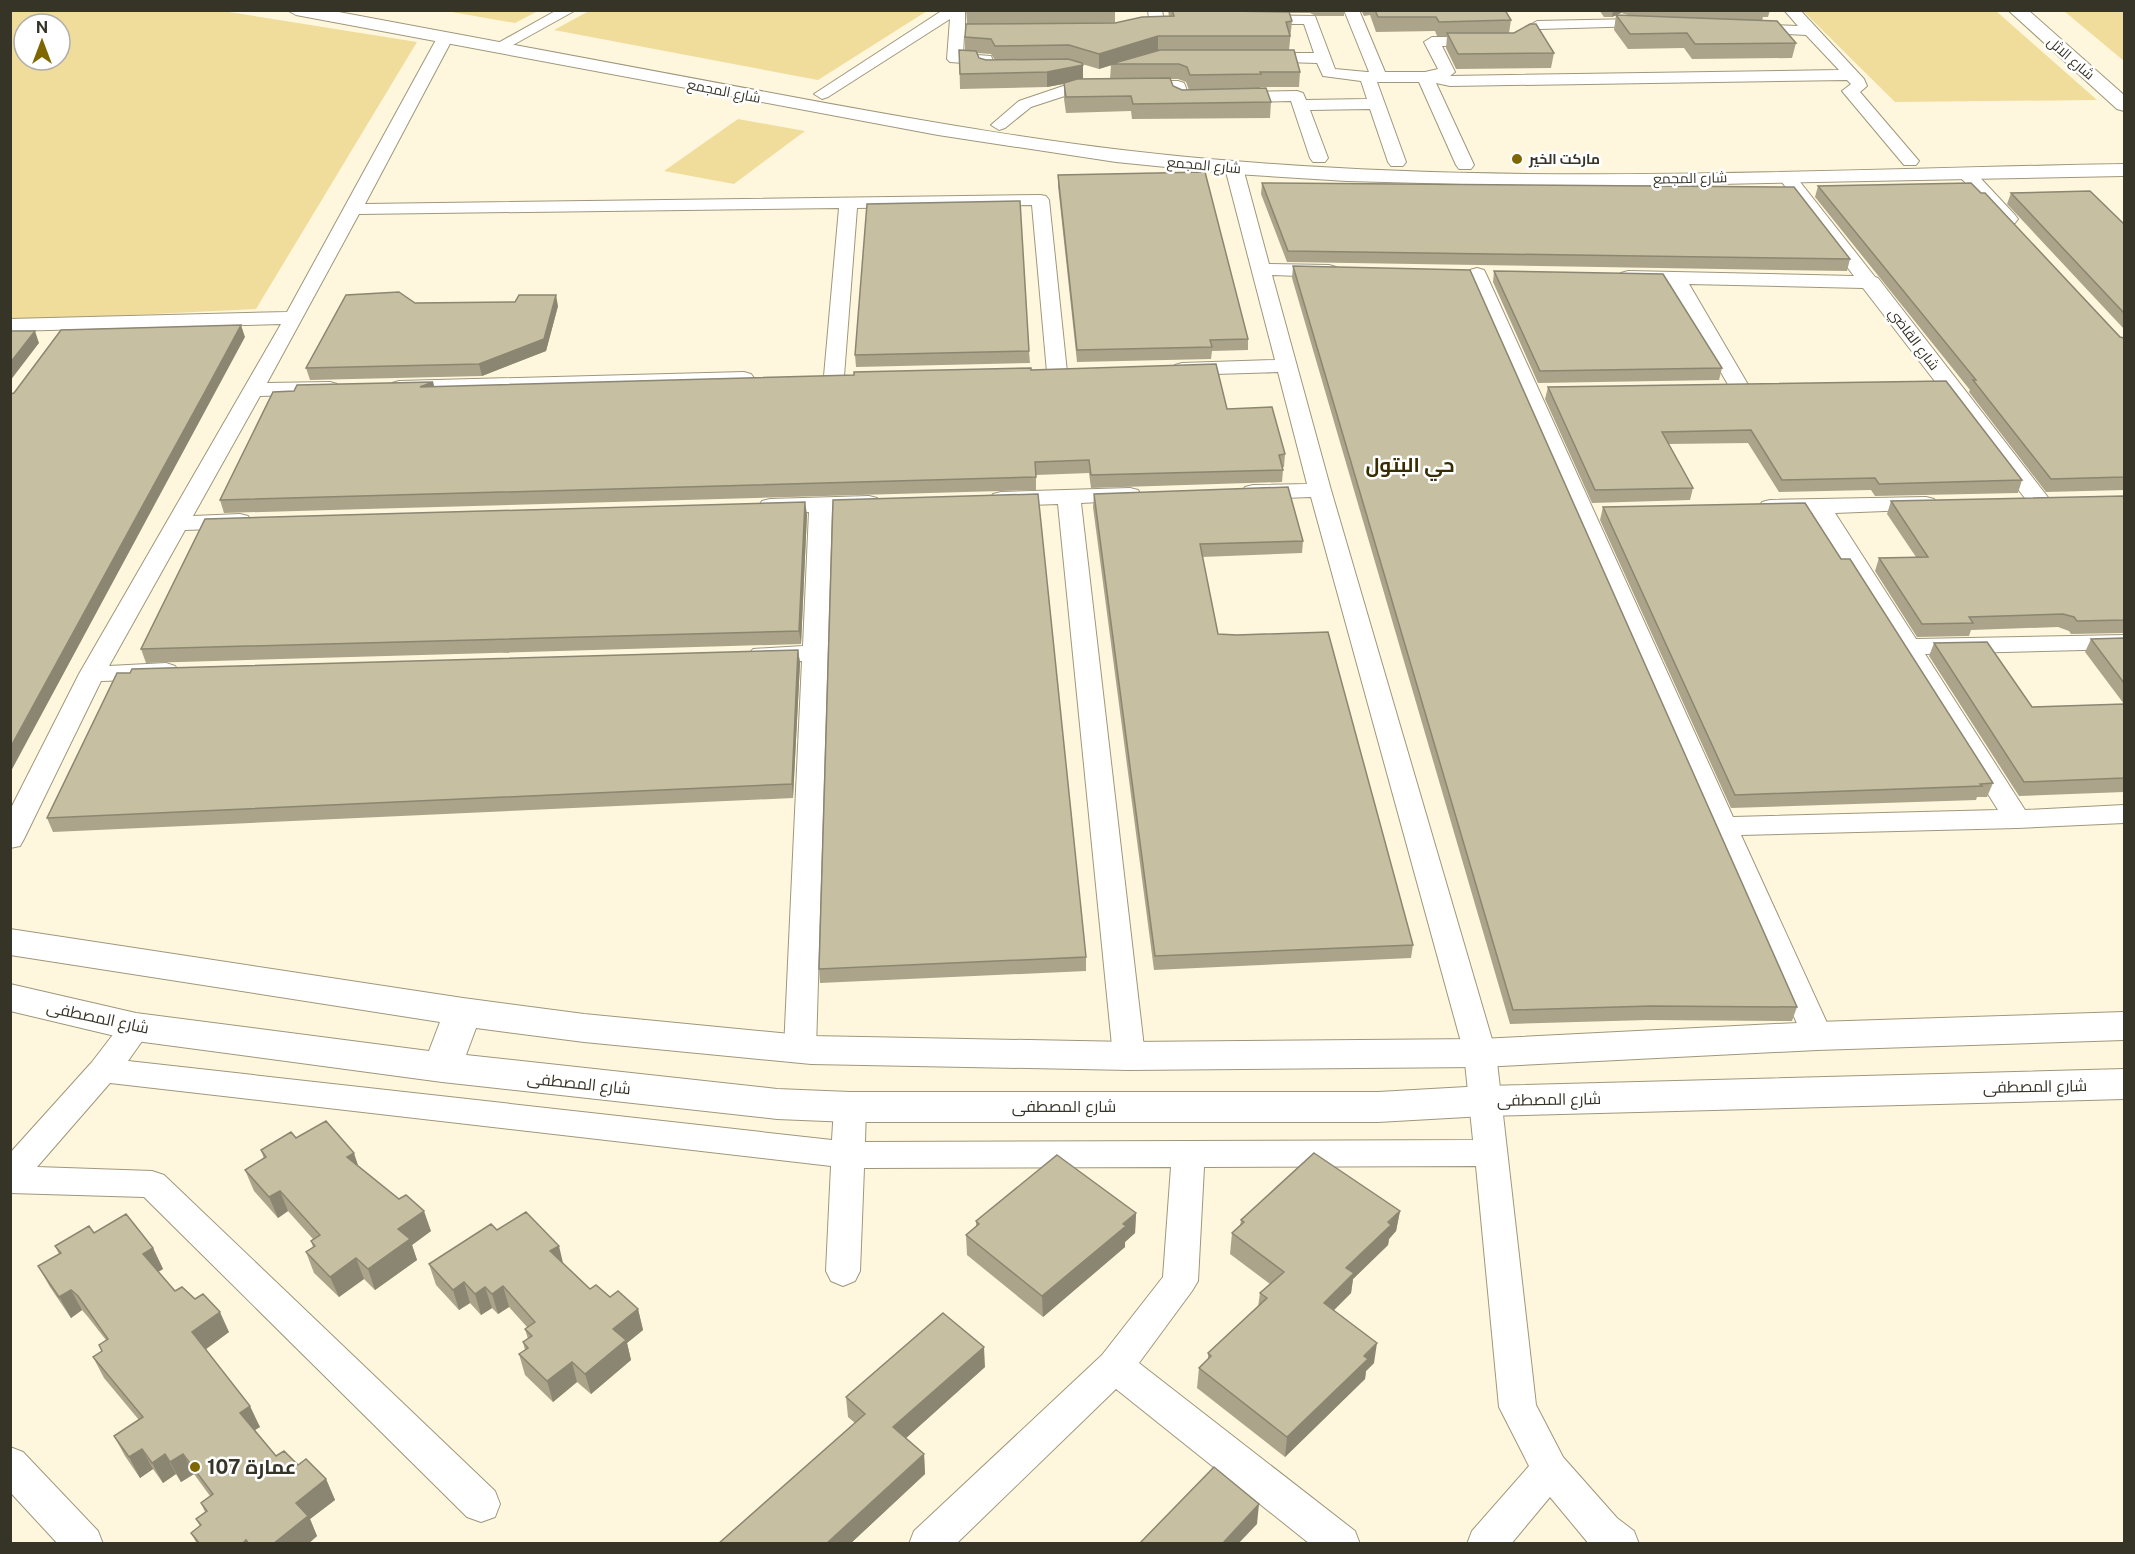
<svg xmlns="http://www.w3.org/2000/svg" width="2135" height="1554" viewBox="0 0 2135 1554" font-family="'Public Sans',Cairo,sans-serif">
  <style>
    .green { fill: #f0dd9b; fill-rule: evenodd }
    .lines { fill: none; stroke-linecap: round; stroke-linejoin: round }
    .minor-casing { stroke: #9f977b; stroke-width: 2 }
    .tertiary-casing { stroke: #9f977b; stroke-width: 2 }
    .minor { fill: #fff; fill-rule: evenodd }
    .tertiary { fill: #fff; fill-rule: evenodd }
    .wall { fill: #aba48a; fill-rule: evenodd }
    .shaded-wall { fill: #8b8671 }
    .building { fill: #c7bfa1; stroke: #8b8671; stroke-width: 1.5 }
    .poi-dot { fill: #7f6700; stroke: #fff; stroke-width: 2 }
    .labels { text-anchor: middle; stroke-width: 5; stroke-linejoin: round; paint-order: stroke }
    .far-street-label { font-size: 14px; fill: #363327; stroke: #fff }
    .far-poi-label { font-size: 14px; font-weight: bold; fill: #363327; stroke: #fff; text-anchor: start }
    .street-label { font-size: 16px; fill: #363327; stroke: #fff }
    .quarter-label { font-size: 20px; font-weight: bold; fill: #382c01; stroke: #fff }
    .near-poi-label { font-size: 20px; font-weight: bold; fill: #363327; stroke: #fff; text-anchor: start }
  </style>
  <rect width="100%" height="100%" fill="#fef7de"/>
  <!-- green -->
  <path class="green" d="M10 11H223L417 42 256 309 11 321ZM24 24H60V60H24Z
    M446 11 538 10V11L515 23Z
    M589 11V10L927 11 818 80 554 30Z
    M1803 11H1996L2097 100 1895 102Z
    M2064 11H2124V61Z
    M738 119 805 131 734 184 664 171Z"/>
  <g class="lines">
    <defs>
      <path id="minor" d="M557 10H576L502 51H492L489 48Z
        M943 10H965V28L1008 29 1010 32 1008 35 1003 36H964L963 54 991 56 994 63 1021 64 1023 67 1021 70 986 73 980 71 978 64 950 62 947 59 950 19 828 97 822 99 814 94Z
        M1148 10H1162L1164 22 1162 25 1128 32 1123 31 1121 28 1123 25 1149 19Z
        M1227 10H1241L1243 15 1315 16 1335 69 1367 72H1369L1344 10H1359L1385 72H1425L1438 69 1424 42 1432 37H1509L1537 21 1636 19 1643 23 1641 26 1540 29 1512 46H1442L1455 72 1450 76 1839 70 1806 35 1749 32 1742 28 1749 24 1798 26 1784 10H1800L1864 79 1867 86 1860 92 1919 161 1916 165H1904L1842 91 1851 84 1847 80 1450 86 1436 83 1474 165 1471 169H1459L1456 165 1419 82H1377L1406 162 1403 166H1391L1388 162 1370 109 1310 110 1328 158 1325 162H1313L1310 158 1291 101 1181 103 1175 101 1171 91H1138L1130 86 1138 81H1178L1184 83 1188 93 1297 91 1303 93 1306 100 1367 99 1361 81 1323 76 1317 63 1254 61 1251 58 1259 53H1314L1304 24H1237L1232 23Z
        M445 33 453 38 365 204 1040 195 1046 196 1049 200 1067 372 1064 376H1050L1047 372 1032 205 857 208 844 376 841 380 834 382 827 380 824 376 839 208 359 214 267 383 330 382 337 384 340 388 337 392 330 394 260 396 193 516 240 514 248 516 251 521 248 526 240 528 185 530 109 666 166 663 175 666 179 671 175 676 166 679 101 681 24 839 20 846 10 848V810L79 674 281 324 10 331V319L287 312 437 38Z
        M1075 82H1099L1107 87 1099 92H1077L1031 107 1005 128 999 130 991 125 1019 101Z
        M1234 163 1240 164 1243 168 1269 264 1329 265 1336 267 1338 271 1336 275 1329 277 1272 275 1331 490 1496 1053 1536 1405 1563 1457 1617 1518 1634 1531 1639 1544H1589L1550 1497 1511 1544H1467L1472 1531 1529 1466 1499 1407 1476 1166 1204 1167 1198 1281 1192 1291 1139 1363 1355 1531 1360 1544H1310L1116 1389 956 1544H909L914 1531 1102 1355 1163 1277 1171 1167 864 1168 860 1271 855 1281 843 1286 831 1281 826 1271 831 1166 110 1083 37 1167 152 1171 164 1175 495 1491 500 1504 495 1517 481 1522 467 1517 144 1197 10 1193V1153L92 1062 125 1019 136 1016 147 1019 152 1027 128 1061 832 1140 834 1107 839 1098 850 1095 861 1098 866 1107 865 1142 1473 1140 1464 1053 1311 497 1253 499 1245 497 1242 492 1245 487 1253 485 1307 484 1278 372 1182 375 1175 373 1172 369 1175 365 1182 363 1275 360 1225 168 1228 164Z
        M1966 168 1972 169 2015 215 2018 219 2015 223H2003L1960 177 1957 173 1960 169Z
        M1787 172 1793 173 1875 277 1878 278 2047 496 2050 501 2047 506 2039 508 2031 506 1863 288 1689 284 1750 388 1747 392 1740 394 1733 392 1730 388 1670 284 1628 283 1621 281 1619 277 1621 273 1628 271 1854 276 1778 177 1781 173Z
        M1477 268 1484 270 1486 274 1733 817 1998 810 1812 513 1770 514 1762 512 1759 507 1762 502 1770 500 1926 497 1934 499 1937 504 1934 509 1835 513 1916 639 2124 635V649L1925 654 2025 810 2124 805V823L2017 828 1741 835 1833 1036 1828 1044 1817 1048 1806 1044 1468 274 1470 270Z
        M744 372 751 374 754 378 751 382 399 393 392 391 389 387 392 383 399 381Z
        M1130 488 1138 490 1141 495 1138 500 1081 503 1145 1056 1140 1064 1129 1068 1118 1064 1113 1056 1058 504 1001 506 993 504 990 499 993 494 1001 492Z
        M869 496 877 498 880 503 877 508 832 511 816 1049 811 1057 800 1061 789 1057 784 1049 802 661 762 662 753 659 749 654 753 649 803 646 809 512 770 513 762 511 759 506 762 501 770 499Z
        M10 1447 23 1452 98 1531 103 1544H58L10 1492Z"/>
      <path id="tertiary" d="M287 10H328C474 37 620 65 766 92 921 121 1076 149 1234 161 1530 186 1828 169 2124 164V176L1569 187 1347 181 1236 174 1116 162 938 135 296 15Z
        M2008 10H2028L2124 95V111L2117 109Z
        M10 929 463 998 584 1014 811 1036 1129 1042 1480 1039 1817 1022 2124 1012V1040L1817 1050 1480 1067 1129 1070 811 1064 584 1042 476 1028 466 1055 777 1089 850 1092H1378L1484 1086 2124 1069V1099L1484 1116 1378 1122H850L777 1119 442 1082 136 1041 10 1011V984L136 1013 429 1051 440 1022 10 955Z"/>
    </defs>
    <!-- minor casing -->
    <use href="#minor" class="minor-casing"/>
    <!-- tertiary casing -->
    <use href="#tertiary" class="tertiary-casing"/>
    <!-- minor -->
    <use href="#minor" class="minor"/>
    <!-- tertiary -->
    <use href="#tertiary" class="tertiary"/>
  </g>
  <!-- wall -->
  <path class="wall" d="M966 10H1115V23L1169 17 1168 10H1344V16H1316L1310 13H1289L1292 21 1289 50 1300 72 1299 87H1260V88L1271 102 1270 118 1132 119 1131 111 1066 113 1064 99V84L1047 87 960 89 959 50H965V37L967 24ZM977 53 991 54 995 60H986L979 58ZM1082 64 1099 69 1111 65 1110 79H1083ZM1170 79H1178L1186 82 1189 90H1182L1173 86Z
    M1361 10H1505L1511 20 1509 33 1554 53 1551 68 1456 69 1446 48 1447 36H1437L1435 31 1376 32 1370 15 1364 16Z
    M1599 10H1770L1768 17H1763L1762 21 1796 43 1792 58 1692 59 1684 48 1628 49 1614 30 1616 15 1632 16 1621 13 1612 17H1604Z
    M1058 175 1248 339V350L1212 351 1211 359 1077 362 1058 186Z
    M1262 183 1850 259 1847 271 1287 262 1261 194Z
    M1818 186 2120 337 2124 338V490L2046 492 1969 392 1970 390 1815 197Z
    M2011 193 2124 224V329L2007 204Z
    M1293 266 1797 1007 1792 1021 1647 1020 1510 1024 1292 278Z
    M1494 271 1722 368 1719 380 1538 383 1493 282Z
    M415 303 558 306 546 351 482 376 310 380 306 368Z
    M1029 351 1030 363 856 367 855 355Z
    M1031 370 1227 409 1285 454 1284 467H1283V470L1282 482 1091 488 1089 473 1036 475V490L224 513 220 500 294 391 433 382 434 387Z
    M1548 387 2022 480 2018 493 1875 496 1871 490 1779 492 1748 443 1668 444 1693 488 1690 500 1592 503 1545 399Z
    M1094 494 1303 541 1302 553 1202 557 1218 634 1237 635 1413 945 1411 958 1154 970 1093 507Z
    M2124 496V633L2071 634 2069 631 2058 627 1971 630 1969 636 1917 637 1875 571 1879 558 1916 557 1887 514 1891 501Z
    M1603 507 1841 559 1993 783 1987 797H1977L1976 800 1731 808 1600 520Z
    M807 514 801 644 146 663 141 649Z
    M2124 638V704L2085 652 2091 639Z
    M1934 643 2032 707 2124 704V792L2019 796 1929 656Z
    M798 650 800 663 793 798 53 832 47 818Z
    M1086 957V971L820 983 819 969Z
    M296 1138 358 1166 431 1231 412 1245 417 1260 375 1290 364 1279 339 1297 314 1273 306 1252 313 1247 311 1241 313 1239 288 1211 278 1218 254 1191 245 1170 264 1159 261 1150Z
    M1400 1211 1396 1231 1389 1239 1388 1245 1353 1279 1351 1293 1334 1310 1374 1363 1366 1371 1365 1379 1285 1457 1197 1388 1199 1368 1208 1359V1353L1258 1307 1260 1293 1270 1284 1230 1254 1232 1233 1240 1226 1241 1220Z
    M1136 1213 1135 1233 1125 1242V1247L1043 1317 967 1255 966 1235 976 1226V1221Z
    M497 1230 564 1264 590 1289 638 1309 643 1330 627 1343 631 1360 591 1394 577 1382 553 1402 525 1375 519 1354 525 1350 523 1342 528 1339 525 1329 527 1327 509 1307 498 1314 492 1308 481 1315 470 1303 459 1310 436 1285 429 1264Z
    M94 1233 153 1248 163 1269 158 1272 175 1291 229 1332 206 1349 260 1427 255 1430 276 1456 298 1465 326 1479 335 1500 310 1519 317 1536 308 1544H197L191 1533 200 1526 196 1519 205 1512 201 1503 210 1496 194 1474 181 1482 176 1474 163 1483 153 1469 140 1478 125 1456 114 1436 139 1420 104 1378 93 1357 102 1351 106 1340 88 1317 82 1310 71 1318 50 1287 38 1266 59 1254 55 1246Z
    M985 1367 906 1438 924 1454 925 1474 850 1544H718L855 1423 848 1417 846 1397Z"/>
  <!-- shaded-wall -->
  <path class="shaded-wall" d="M1613 10H1621V13L1612 17Z
    M1158 36V51L1099 69V54Z
    M1083 65V80L1047 87V72Z
    M556 295 558 306 546 351 482 376 479 364Z
    M241 325 245 337 10 773V748Z
    M35 331 39 343 10 381V363Z
    M433 382 436 394 420 387Z
    M805 502 807 514 801 644 799 631Z
    M798 650 800 663 793 798 792 784Z
    M354 1153 361 1174 347 1157Z
    M280 1191 288 1211 278 1218 269 1197Z
    M424 1211 431 1231 412 1245 417 1260 375 1290 368 1269 398 1229Z
    M1400 1211 1396 1231 1389 1239 1388 1245 1353 1279 1351 1293 1321 1323 1324 1303 1346 1268Z
    M1136 1213 1135 1233 1125 1242V1247L1043 1317 1042 1296Z
    M559 1246 564 1267 550 1251Z
    M153 1248 163 1269 153 1275 143 1254Z
    M356 1258 364 1279 339 1297 330 1277Z
    M464 1282 470 1303 459 1310 453 1290Z
    M503 1286 509 1307 498 1314 492 1294Z
    M485 1287 492 1308 481 1315 475 1294Z
    M71 1290 82 1310 71 1318 59 1297Z
    M638 1309 643 1330 627 1343 631 1360 591 1394 585 1374 613 1329Z
    M220 1312 229 1332 202 1352 192 1332Z
    M1377 1343 1374 1363 1366 1371 1365 1379 1285 1457 1287 1437Z
    M984 1347 985 1367 895 1448 893 1427Z
    M572 1362 577 1382 553 1402 547 1381Z
    M250 1406 260 1427 250 1433 240 1413Z
    M142 1449 153 1469 140 1478 129 1457Z
    M165 1454 176 1474 163 1483 152 1463Z
    M183 1454 194 1474 181 1482 170 1462Z
    M924 1454 925 1474 850 1544H826Z
    M326 1479 335 1500 310 1519 317 1536 308 1544H273L296 1503Z
    M1259 1504 1257 1524 1238 1544H1222Z"/>
  <!-- building -->
  <path class="building" d="M1172 10 1289 12 1292 21 1286 22 1290 36H1158L1099 54 1069 45 995 46 991 39 965 37 966 24 1115 23 1142 17 1174 16Z
    M1375 10H1505L1511 20 1439 22 1436 17H1378Z
    M1616 15 1777 21 1796 43 1695 44 1687 33 1630 34Z
    M1530 24H1536L1554 53 1458 54 1447 33H1514Z
    M959 50 976 51 979 58 986 60 1068 59 1082 63 1083 65 1047 72 960 74Z
    M1160 50H1294L1300 72H1260L1261 74 1190 75 1187 67 1179 64H1111Z
    M1170 78 1173 86 1182 90 1266 88 1271 102 1133 104 1131 96 1066 97 1064 83 1077 79Z
    M1205 172 1248 339 1210 340 1212 347 1077 350 1058 175Z
    M1262 183 1794 187 1850 259 1288 251Z
    M1971 183 1981 193H1985L2120 337 2124 338V477L2051 479 1973 380H1976L1818 186Z
    M2090 191 2124 224V313L2011 193Z
    M1020 201 1029 351 855 355 867 204Z
    M1293 266 1470 270 1797 1007 1651 1006 1513 1010Z
    M1494 271 1663 274 1722 368 1540 371Z
    M399 292 415 303 515 302 519 295H556L544 339 479 364 306 368 346 295Z
    M241 325 207 388 10 748V394L14 393 61 330Z
    M10 331H35L10 363Z
    M1216 364 1227 409 1272 407 1285 454 1279 455 1283 470 1091 475 1089 460 1035 462 1036 477 220 500 273 392 294 391 297 385 433 382 420 387 854 375V372L1031 368V370Z
    M1946 381 2022 480 1879 484 1875 478 1782 480 1751 430 1662 432 1693 488 1595 490 1548 387Z
    M1288 487 1303 541 1200 544 1218 634 1237 635 1328 632 1413 945 1155 956 1094 494Z
    M1038 494 1086 957 819 969 833 500Z
    M2124 496V620L2077 621 2074 617 2063 614 1969 617 1973 623 1922 624 1879 558 1928 557 1891 501Z
    M805 502 799 631 141 649 205 519Z
    M1805 503 1841 559H1850L1993 783 1980 784 1982 786 1735 795 1603 507Z
    M2124 638V683L2091 639Z
    M1987 642 2032 707 2124 704V778L2024 782 1934 643Z
    M798 650 792 784 47 818 117 673H130L132 669Z
    M326 1121 354 1153 347 1157 399 1199 406 1195 424 1211 398 1229 410 1239 368 1269 356 1258 330 1277 306 1252 315 1246 311 1241 320 1235 280 1191 269 1197 245 1170 266 1157 261 1150 291 1132 296 1138Z
    M1314 1153 1400 1211 1388 1222 1391 1225 1346 1268 1354 1273 1324 1303 1377 1343 1364 1356 1368 1359 1287 1437 1199 1368 1211 1356 1208 1353 1267 1298 1260 1293 1284 1272 1232 1233 1244 1222 1241 1220Z
    M1057 1155 1136 1213 1123 1224 1126 1226 1042 1296 966 1235 979 1224 976 1221Z
    M526 1212 559 1246 550 1251 590 1289 596 1285 610 1297 618 1291 638 1309 613 1329 626 1340 585 1374 572 1362 547 1381 519 1354 528 1348 523 1342 532 1336 525 1329 535 1322 503 1286 492 1294 485 1287 475 1294 464 1282 453 1290 429 1264 491 1224 497 1230Z
    M126 1214 153 1248 143 1254 175 1291 182 1287 195 1299 203 1294 220 1312 192 1332 250 1406 240 1413 276 1456 284 1451 298 1465 306 1459 326 1479 296 1503 308 1516 273 1544H249L246 1540 242 1544H200L191 1533 201 1525 196 1519 207 1511 201 1503 213 1494 183 1454 170 1462 165 1454 152 1463 142 1449 129 1457 114 1436 143 1417 93 1357 102 1351 99 1345 108 1339 78 1296 71 1290 59 1297 38 1266 61 1253 55 1246 89 1226 94 1233Z
    M943 1313 984 1347 893 1427 924 1454 826 1544H718L865 1414 846 1397Z
    M1214 1467 1259 1504 1222 1544H1139Z"/>
  <!-- markers -->
  <g class="poi-dot">
    <circle cx="1517" cy="159" r="6"/>
    <circle cx="195" cy="1467" r="6"/>
  </g>
  <g class="labels">
    <!-- far-street labels -->
    <g class="far-street-label">
      <text transform="translate(2071 58) rotate(41)" y="5">شارع الاثل</text>
      <text transform="translate(724 91) rotate(11)" y="5">شارع المجمع</text>
      <text transform="translate(1204 165) rotate(5)" y="5">شارع المجمع</text>
      <text transform="translate(1690 178) rotate(-1)" y="5">شارع المجمع</text>
      <text transform="translate(1914 339) rotate(53)" y="5">شارع القاضي</text>
    </g>
    <!-- far-poi labels -->
    <g class="far-poi-label">
      <text x="1529" y="164">ماركت الخير</text>
    </g>
    <!-- street labels -->
    <g class="street-label">
      <text transform="translate(98 1017) rotate(12)" y="6">شارع المصطفى</text>
      <text transform="translate(579 1083) rotate(6)" y="6">شارع المصطفى</text>
      <text transform="translate(2035 1086) rotate(-1)" y="6">شارع المصطفى</text>
      <text transform="translate(1549 1099) rotate(-1)" y="6">شارع المصطفى</text>
      <text x="1064" y="1112">شارع المصطفى</text>
    </g>
    <!-- quarter labels -->
    <g class="quarter-label">
      <text x="1410" y="472">حي البتول</text>
    </g>
    <!-- near-poi labels -->
    <g class="near-poi-label">
      <text x="207" y="1474">عمارة 107</text>
    </g>
  </g>
  <!-- border -->
  <rect width="2135" height="1554" fill="none" stroke="#363327" stroke-width="24"/>
  <!-- north arrow -->
  <g transform="translate(42 42)"><circle r="28" fill="#ffffff" stroke="#afada9" stroke-width="1.5"/>
  <path d="M0-4.5L10 22L0 15L-10 22Z" fill="#7f6700"/>
  <text y="-9" font-size="16" font-weight="bold" text-anchor="middle" fill="#363327">N</text>
  </g>
</svg>
